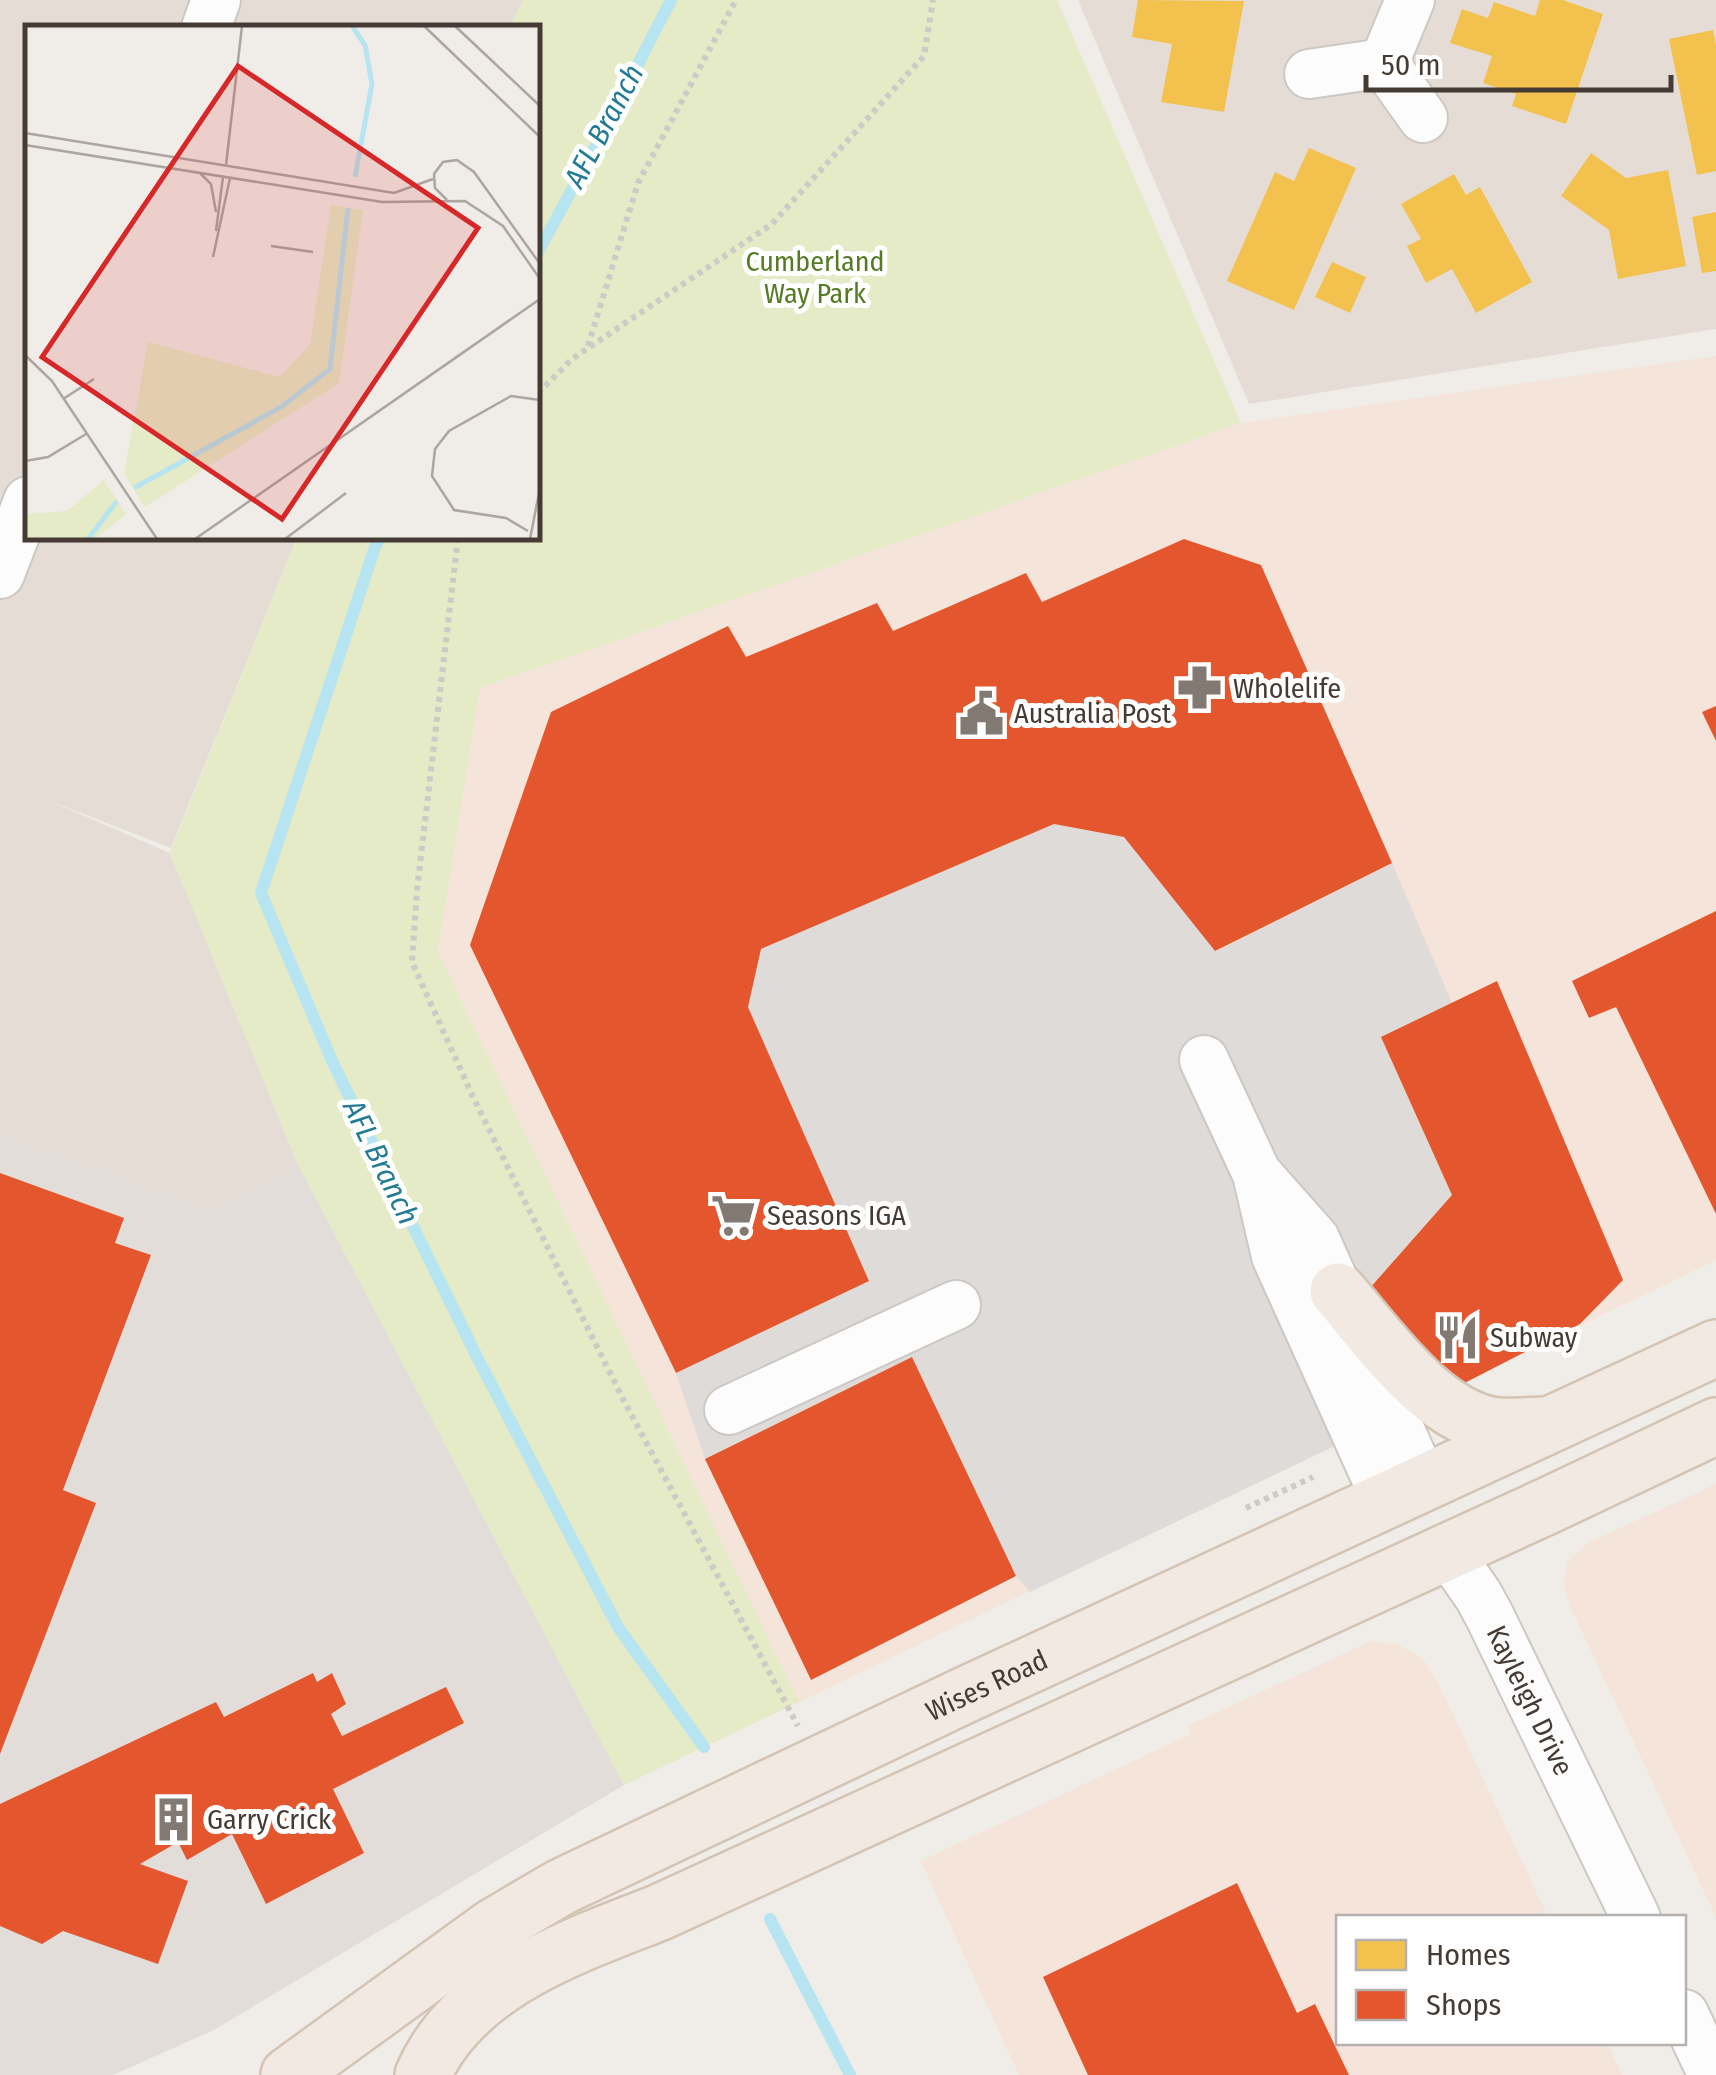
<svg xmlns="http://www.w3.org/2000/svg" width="1716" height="2075" viewBox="0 0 1716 2075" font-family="'Fira Sans Condensed',sans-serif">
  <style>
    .residential { fill: #e5ddd5 }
    .commercial { fill: #f4e4da }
    .industrial { fill: #e3ddd9 }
    .green { fill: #e4ebc6 }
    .parking { fill: #dfdbd8 }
    .homes { fill: #f2c14e }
    .shops { fill: #e4572e }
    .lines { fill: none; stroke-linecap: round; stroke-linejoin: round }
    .stream { stroke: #b6e4f0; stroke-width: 12 }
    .minor-casing { stroke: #ccc8c4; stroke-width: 52 }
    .major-casing { stroke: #d3c4b4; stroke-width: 60 }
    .path { stroke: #cecac6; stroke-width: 6; stroke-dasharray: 5 5; stroke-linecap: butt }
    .minor { stroke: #fdfcfc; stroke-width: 48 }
    .major { stroke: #f1e9e2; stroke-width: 55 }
    .labels { text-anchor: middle; stroke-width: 10; stroke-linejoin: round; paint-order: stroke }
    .park-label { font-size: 28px; fill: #557b24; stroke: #fff }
    .poi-label { font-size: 28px; fill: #463b34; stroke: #fff; text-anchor: start }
    .street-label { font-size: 28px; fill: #463b34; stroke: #fff }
    .water-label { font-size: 30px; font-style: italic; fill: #237b96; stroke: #fff }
    .inset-river { fill: none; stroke: #b6e4f0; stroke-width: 5 }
    .inset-road { fill: none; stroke: #aca5a0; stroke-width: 2.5 }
    .view { fill: #d62828; fill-opacity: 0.15; stroke: #d62828; stroke-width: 5 }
    .inset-edge { fill: none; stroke: #463b34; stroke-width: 5 }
  </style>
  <rect width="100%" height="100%" fill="#f0ece8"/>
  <!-- residential -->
  <path class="residential" d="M0 0H523L510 27 28 28V538H297L171 848 45 799 170 853 298 1164 209 1209 0 1136Z
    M1078 0H1716V329L1249 404Z"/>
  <!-- commercial -->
  <path class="commercial" d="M1716 356V1260L799 1702 438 952 480 688 1241 423Z
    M1716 1484V1917L1571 1608 1564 1585 1567 1562 1588 1543Z
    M1371 1641 1399 1645 1424 1660 1438 1683 1548 1917 1338 1918V2042L1607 2043 1622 2075H1019L921 1861 1191 1734 1188 1726Z"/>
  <!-- industrial -->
  <path class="industrial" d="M0 1136 209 1209 298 1164 624 1785 214 2030 113 2075H0Z"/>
  <!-- green -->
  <path class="green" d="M523 0H1057L1241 423 480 688 438 952 799 1702 624 1785 298 1164 170 853 297 538H538V28L510 27Z"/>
  <!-- parking -->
  <path class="parking" d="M1054 824 1124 837 1216 951 1392 863 1452 1003 1382 1037 1452 1195 1447 1392 1030 1592 1016 1576 912 1357 705 1459 676 1373 868 1281 748 1007 761 949Z"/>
  <!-- homes -->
  <path class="homes" d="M1138 0 1244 1 1224 112 1161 102 1172 44 1132 37Z
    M1540 0H1563L1603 14 1566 124 1512 106 1516 94 1483 83 1492 56 1450 43 1462 9 1488 18 1494 2 1535 16Z
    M1713 30 1716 44V171L1697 175 1669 39Z
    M1309 148 1356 168 1294 310 1227 281 1275 172 1294 181Z
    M1591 153 1626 178 1668 170 1686 266 1618 279 1609 230 1561 196Z
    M1454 174 1466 195 1480 187 1532 282 1476 313 1452 269 1426 283 1407 246 1421 239 1401 204Z
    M1716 212V271L1702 273 1692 217Z
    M1332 262 1366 277 1350 313 1315 297Z"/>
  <!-- shops -->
  <path class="shops" d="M1184 539 1261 565 1392 863 1215 951 1124 837 1054 824 761 949 748 1007 869 1281 676 1373 470 945 551 712 728 626 746 657 877 603 893 631 1026 573 1042 602Z
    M1716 706V741L1702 712Z
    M1716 911V1214L1616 1007 1589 1018 1572 981Z
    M1497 981 1623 1280 1580 1324 1447 1392 1362 1297 1452 1195 1381 1037Z
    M0 1173 124 1218 115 1243 151 1255 63 1490 96 1503 0 1754Z
    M912 1357 1016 1576 811 1680 705 1459Z
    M313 1673 317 1682 332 1673 346 1704 331 1714 342 1736 446 1687 464 1723 333 1789 364 1853 266 1904 232 1834 187 1860 178 1842 140 1864 188 1881 158 1964 63 1931 42 1944 0 1926V1804L216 1702 224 1717Z
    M1237 1883 1297 2013 1315 2004 1349 2075H1088L1043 1977Z"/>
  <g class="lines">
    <!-- stream -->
    <path class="stream" d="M538 252 600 138 671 0
      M380 538 375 547 261 893 333 1063 478 1359 618 1627 704 1747
      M770 1919 850 2075"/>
    <defs>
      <g id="minor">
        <path d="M206 28 216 0"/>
        <path d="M1384 63 1410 0"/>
        <path d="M1309 74 1384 63 1423 118"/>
        <path d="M0 574 28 501"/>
        <path d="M1204 1060 1257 1174 1276 1256 1387 1502"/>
        <path d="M1260 1177 1315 1239 1424 1484"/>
        <path d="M729 1410 956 1305"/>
        <path id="s1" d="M1448 1552 1478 1595 1489 1615 1636 1918"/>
        <path d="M1684 2014 1713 2075"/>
      </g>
      <g id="major">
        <path d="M1338 1291C1378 1337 1433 1419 1498 1426 1514 1427 1530 1425 1546 1425"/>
        <path id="s2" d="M289 2075 493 1927 561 1887 965 1695 1716 1348"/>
        <path d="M423 2075C463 1983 571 1947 658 1913L1545 1507 1716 1426"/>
      </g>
    </defs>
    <!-- minor casing -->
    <use href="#minor" class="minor-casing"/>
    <!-- major casing -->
    <use href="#major" class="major-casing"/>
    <!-- path -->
    <path class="path" d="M588 346 638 183 736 0
      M538 393 572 359 772 224 924 56 933 0
      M458 538 417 890 412 962 473 1097 623 1399 798 1726
      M1246 1508 1313 1477"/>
    <!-- minor -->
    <use href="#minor" class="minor"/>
    <!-- major -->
    <use href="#major" class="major"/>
  </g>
  <!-- icons -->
  <defs>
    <symbol id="pharmacy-bare" viewBox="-9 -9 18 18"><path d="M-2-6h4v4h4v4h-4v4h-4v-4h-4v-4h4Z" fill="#827973" stroke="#fff" stroke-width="2.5" paint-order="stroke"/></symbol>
    <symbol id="civic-bare" viewBox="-9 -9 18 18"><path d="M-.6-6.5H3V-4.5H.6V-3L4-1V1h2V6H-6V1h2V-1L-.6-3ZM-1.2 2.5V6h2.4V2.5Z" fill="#827973" stroke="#fff" stroke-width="2.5" paint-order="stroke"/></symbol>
    <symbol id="supermarket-bare" viewBox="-9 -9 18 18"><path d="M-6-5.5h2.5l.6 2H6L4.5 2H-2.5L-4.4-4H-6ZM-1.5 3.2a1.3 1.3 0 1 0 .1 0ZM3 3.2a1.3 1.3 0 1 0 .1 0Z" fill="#827973" stroke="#fff" stroke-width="2.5" paint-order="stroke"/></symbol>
    <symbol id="restaurant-bare" viewBox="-9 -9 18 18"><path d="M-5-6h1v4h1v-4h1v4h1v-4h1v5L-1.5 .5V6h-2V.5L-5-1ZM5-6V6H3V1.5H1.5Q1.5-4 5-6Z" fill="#827973" stroke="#fff" stroke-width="2.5" paint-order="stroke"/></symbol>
    <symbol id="building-bare" viewBox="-9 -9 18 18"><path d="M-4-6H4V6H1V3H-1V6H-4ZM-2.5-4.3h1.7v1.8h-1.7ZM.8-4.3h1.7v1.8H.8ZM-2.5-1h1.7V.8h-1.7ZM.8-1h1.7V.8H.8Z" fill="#827973" stroke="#fff" stroke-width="2.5" paint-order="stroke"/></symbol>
  </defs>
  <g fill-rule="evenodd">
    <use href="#pharmacy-bare" x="1168" y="656" width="63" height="63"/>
    <use href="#civic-bare" x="950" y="682" width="63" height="63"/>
    <use href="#supermarket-bare" x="702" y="1184" width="63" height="63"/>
    <use href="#restaurant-bare" x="1426" y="1306" width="63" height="63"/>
    <use href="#building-bare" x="142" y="1788" width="63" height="63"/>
  </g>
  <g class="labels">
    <!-- park labels -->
    <g class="park-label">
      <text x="815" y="271">Cumberland<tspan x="815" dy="32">Way Park</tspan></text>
    </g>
    <!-- poi labels -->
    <g class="poi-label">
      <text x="1233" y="698">Wholelife</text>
      <text x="1014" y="723">Australia Post</text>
      <text x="767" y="1225">Seasons IGA</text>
      <text x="1490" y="1347">Subway</text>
      <text x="207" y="1829">Garry Crick</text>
    </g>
    <!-- street labels -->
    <g class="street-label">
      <text dy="10" stroke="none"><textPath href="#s2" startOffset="802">Wises Road</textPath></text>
      <text dy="10" stroke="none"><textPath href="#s1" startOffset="170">Kayleigh Drive</textPath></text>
    </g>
    <!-- water labels -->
    <g class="water-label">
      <text transform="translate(604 126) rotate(-62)" y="10">AFL Branch</text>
      <text transform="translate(381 1162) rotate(64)" y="10">AFL Branch</text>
    </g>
  </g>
  <!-- overview -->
  <g transform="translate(25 25)">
    <rect width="515" height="515" fill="#f0ece8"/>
    <path d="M306 180 338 185 314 358 120 482 99 449 123 317 255 352 285 319ZM79 455 101 489 70 514H0V489L42 486Z" fill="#e4ebc6"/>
    <path class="inset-river" d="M327 1 340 20 347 59 330 152M109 463 256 382 305 344 323 183M63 514 92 476"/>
    <path class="inset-road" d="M399 1 515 112M430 1 515 81M0 108 369 168 408 154M0 120 357 177 440 176 478 201 515 254M201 140 217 1M175 148 186 159 191 187M422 175 410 163 409 149 418 137 432 135 449 147 515 239M191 206 198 152M246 221 288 227M188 232 205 153M0 330 27 356 132 514M38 374 69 354M0 436 23 432 61 409M503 506 481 493 429 485 407 451 410 424 424 406 486 371 515 375M170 514 515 274M260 514 321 468M505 514 515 463"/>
    <path class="view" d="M213 41 453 203 257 494 17 332Z"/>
    <rect width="515" height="515" class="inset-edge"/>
  </g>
  <!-- legend -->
  <rect x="1336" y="1915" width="350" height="130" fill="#ffffff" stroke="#b5b1ae" stroke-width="2.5"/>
  <rect x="1356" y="1940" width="50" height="30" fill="#f2c14e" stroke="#b5b1ae" stroke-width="2.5"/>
  <text x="1426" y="1965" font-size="30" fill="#463b34">Homes</text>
  <rect x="1356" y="1990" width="50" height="30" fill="#e4572e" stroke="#b5b1ae" stroke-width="2.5"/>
  <text x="1426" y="2015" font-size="30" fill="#463b34">Shops</text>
  <!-- scale -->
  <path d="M1366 75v15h305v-15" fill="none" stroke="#463b34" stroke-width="5"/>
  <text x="1381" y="75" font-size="30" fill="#463b34" stroke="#ffffff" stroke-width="8" paint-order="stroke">50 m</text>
</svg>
